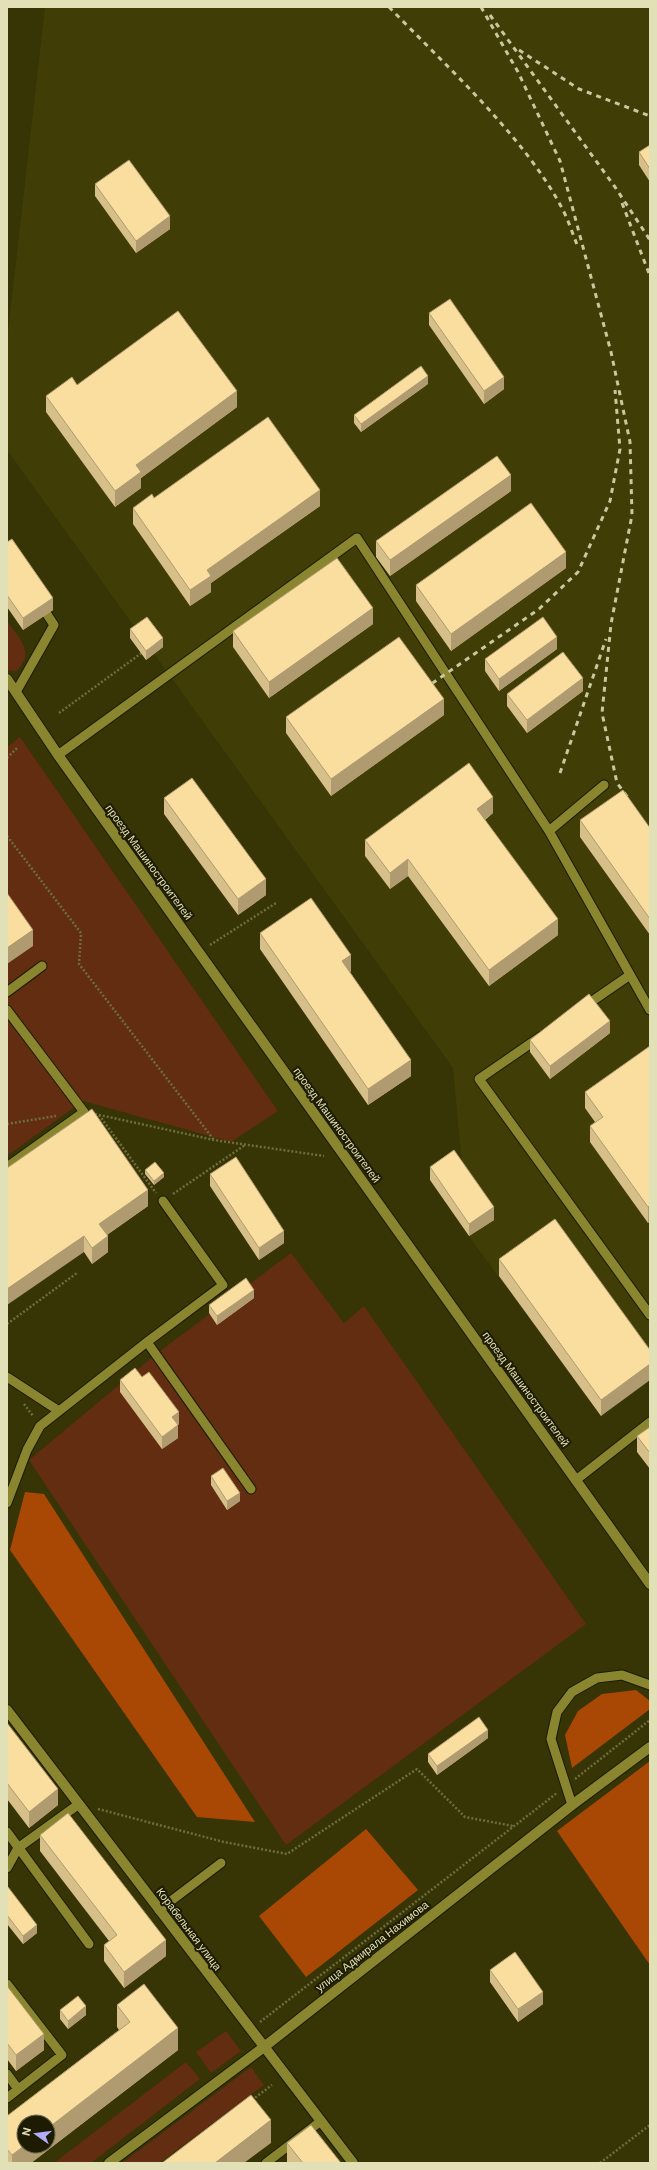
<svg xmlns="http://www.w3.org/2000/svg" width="657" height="2170" viewBox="0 0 657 2170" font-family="'DM Sans',sans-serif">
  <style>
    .built { fill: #403d07 }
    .green { fill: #622d11 }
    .forest { fill: #a94805 }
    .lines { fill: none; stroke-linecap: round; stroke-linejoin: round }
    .service-casing { stroke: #1d1b02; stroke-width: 11 }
    .minor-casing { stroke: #1d1b02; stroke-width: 12 }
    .tertiary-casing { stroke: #1d1b02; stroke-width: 12 }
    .path { stroke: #6f6d40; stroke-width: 2.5; stroke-dasharray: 2 2; stroke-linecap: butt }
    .service { stroke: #8a8630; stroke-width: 9 }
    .minor { stroke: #8a8630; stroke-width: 10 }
    .tertiary { stroke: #8a8630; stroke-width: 10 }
    .rail { stroke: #cac89e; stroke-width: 3; stroke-dasharray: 5 5; stroke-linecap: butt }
    .wall { fill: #d7bf89 }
    .shaded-wall { fill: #af9b6f }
    .building { fill: #fade9f; stroke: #af9b6f }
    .labels { text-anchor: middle; stroke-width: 4; stroke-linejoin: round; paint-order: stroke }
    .street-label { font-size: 11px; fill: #e1e0b7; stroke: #1d1b02 }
  </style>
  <rect width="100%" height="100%" fill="#373405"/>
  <!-- built -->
  <path class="built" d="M45 7H650V1381L601 1416 468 1235 490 1218 463 1176 453 1068 7 450V340Z"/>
  <!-- green -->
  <path class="green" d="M7 621C19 638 36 653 16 671L7 670Z
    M20 737 278 1111 231 1142 83 1101 7 1156V747Z
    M291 1253 344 1323 364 1306 586 1624 286 1845 29 1460 156 1354Z
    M226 2031 241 2051 211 2073 196 2052Z
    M186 2062 200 2079 91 2163H54Z
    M251 2067 264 2085 159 2163H122Z"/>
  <!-- forest -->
  <path class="forest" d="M25 1492 44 1494 255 1822 197 1817 10 1550Z
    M636 1690 650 1701V1709L572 1768 565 1735 578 1711 602 1694Z
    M650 1761V1965L557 1831Z
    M366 1829 418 1890 306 1977 259 1916Z"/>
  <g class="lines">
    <defs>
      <path id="service" d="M16 692 54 625 41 605
        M58 755 357 538 549 831 604 785
        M549 831 650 1010
        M7 992 42 966
        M585 1006 630 975
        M7 1010 84 1112 7 1167
        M540 1037 479 1079 650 1315
        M147 1342 251 1489
        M7 1377 59 1411
        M576 1480 650 1422
        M7 1503 27 1450 40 1426 147 1342 223 1285 163 1201
        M572 1805 551 1739 557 1712 572 1692 597 1678 622 1675 650 1685
        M7 1832 89 1944
        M7 1868 18 1848 79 1804
        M159 1910 221 1863
        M7 1984 62 2055 7 2098
        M7 2074 18 2089
        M266 2163 321 2121"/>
      <path id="minor" d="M7 1710 353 2163"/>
      <path id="tertiary" d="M7 679 58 755 650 1584
        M109 2163 264 2047 572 1805 650 1747"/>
    </defs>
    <!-- service casing -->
    <use href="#service" class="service-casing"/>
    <!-- minor casing -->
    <use href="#minor" class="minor-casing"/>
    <!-- tertiary casing -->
    <use href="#tertiary" class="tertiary-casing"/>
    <!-- path -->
    <path class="path" d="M59 713 143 652
      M7 758 18 747
      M7 836 81 933 79 964 214 1140
      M210 945 276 903
      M95 1114 214 1140 324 1156
      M99 1115 156 1193
      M7 1124 56 1116
      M173 1194 245 1145
      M7 1324 77 1273
      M24 1404 33 1416
      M575 1779 650 1720
      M98 1809 224 1842 287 1854 417 1769 465 1817 513 1826
      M260 2022 557 1793
      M252 2100 272 2085
      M600 2163 650 2125"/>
    <!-- service -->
    <use href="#service" class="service"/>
    <!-- minor -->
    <use href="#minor" class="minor"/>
    <!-- tertiary -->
    <use href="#tertiary" class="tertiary"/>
    <!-- rail -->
    <path class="rail" d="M389 7C446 66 525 137 563 210 569 222 573 235 578 247
      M481 7 518 72 560 161 611 352 630 442 632 515 611 624 602 713 617 783 629 799
      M490 15 615 187 650 240
      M519 50 579 89 650 116
      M622 203 650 276
      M424 689 539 609 578 572 610 501 620 449 615 390
      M560 773 606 639"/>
  </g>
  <!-- wall -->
  <path class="wall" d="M650 145V182L639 165V152Z
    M95 184 170 229 136 253 95 196Z
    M429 313 504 389 484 404 429 325Z
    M428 384 361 432 354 423V415Z
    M77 385 237 407 141 478V488L115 507 46 412V396Z
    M511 491 390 576 376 557V541Z
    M154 498 320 506 211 583V592L190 606 133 524V508Z
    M7 542 53 610 23 630 7 607Z
    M566 568 451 651 416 601V585Z
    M373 624 269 698 233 647V631Z
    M130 629 163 647 146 660 130 638Z
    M557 649 499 691 485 671V659Z
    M583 691 527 733 507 706V694Z
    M444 715 331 796 286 733V717Z
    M164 798 266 895 238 915 164 814Z
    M493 813 485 820 558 935 489 986 408 876 390 889 365 856V840Z
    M580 820 650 828V935L580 837Z
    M260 933 351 971 350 972 411 1076 368 1105 260 949Z
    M610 1033 550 1079 530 1052V1040Z
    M650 1046V1221L648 1223 590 1142V1126L595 1122 585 1108V1092Z
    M430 1167 494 1220 469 1236 430 1180Z
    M7 1168 148 1206 107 1235 108 1252 92 1264 84 1252Z
    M145 1170 164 1177 154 1185 145 1174Z
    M210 1174 284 1243 259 1260 210 1186Z
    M499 1259 650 1350 601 1416 499 1276Z
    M254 1298 217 1325 209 1313V1305Z
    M120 1380 179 1424 178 1425V1438L162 1449 120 1392Z
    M650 1427V1469L637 1452V1436Z
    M211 1476 240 1501 227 1510 211 1485Z
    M7 1723 58 1805 29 1828 7 1799Z
    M488 1738 437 1775 428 1762V1754Z
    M40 1835 166 1956 124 1988 104 1961V1945L109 1941 40 1851Z
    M7 1887 37 1933 23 1944 7 1924Z
    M490 1970 543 2004 518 2022 490 1982Z
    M7 1986 44 2050 16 2071 7 2059Z
    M117 2005 178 2050 31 2163H7V2116L119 2030 117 2027Z
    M60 2010 86 2015 68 2029 60 2019Z
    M287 2143 341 2163H287Z"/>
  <!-- shaded-wall -->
  <path class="shaded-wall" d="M170 216V229L136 253V241Z
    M428 376V384L361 432V424Z
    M504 377V389L484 404V391Z
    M237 391V407L141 478V488L115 507V491L136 465Z
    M511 475V491L390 576V560Z
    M320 490V506L211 583V592L190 606V590L207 570Z
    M566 552V568L451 651V634Z
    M53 598V610L23 630V618Z
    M373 608V624L269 698V682Z
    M557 637V649L499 691V679Z
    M163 638V647L146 660V651Z
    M583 678V691L527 733V720Z
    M444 699V715L331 796V779Z
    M493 797V813L477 825V809Z
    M408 859V876L390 889V873Z
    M266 879V895L238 915V899Z
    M558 919V935L489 986V970Z
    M33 930V946L7 964V948Z
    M351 955V971L342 977V961Z
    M610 1021V1033L550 1079V1066Z
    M411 1060V1076L368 1105V1089Z
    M164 1173V1177L154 1185V1181Z
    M148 1190V1206L99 1240V1224Z
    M650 1205V1221L648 1223V1207Z
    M494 1207V1220L469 1236V1224Z
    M284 1231V1243L259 1260V1248Z
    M84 1236V1252L7 1305V1289Z
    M108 1236V1252L92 1264V1248Z
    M254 1290V1298L217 1325V1316Z
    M650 1364V1380L601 1416V1400Z
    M179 1412V1424L172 1429V1417Z
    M178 1425V1438L162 1449V1437Z
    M240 1493V1501L227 1510V1501Z
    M488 1730V1738L437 1775V1766Z
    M58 1789V1805L29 1828V1812Z
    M37 1925V1933L23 1944V1936Z
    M166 1940V1956L124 1988V1972Z
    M543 1992V2004L518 2022V2009Z
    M86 2006V2015L68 2029V2021Z
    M178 2028V2050L31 2163H12V2155L24 2146H48V2128Z
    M44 2034V2050L16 2071V2055Z
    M271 2120V2143L244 2163H215Z"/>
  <!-- building -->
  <path class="building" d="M650 145V169L639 152Z
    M129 160 170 216 136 241 95 184Z
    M450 299 504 377 484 391 429 313Z
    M178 311 237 391 136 465 141 472 115 491 46 396 72 377 77 385Z
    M421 366 428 376 361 424 354 415Z
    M268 417 320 490 207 570 211 576 190 590 133 508 152 494 154 498Z
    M497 456 511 475 390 560 376 541Z
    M531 503 566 552 451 634 416 585Z
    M12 539 53 598 23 618 7 595V542Z
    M337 558 373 608 269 682 233 631Z
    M147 617 163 638 146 651 130 629Z
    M543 617 557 637 499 679 485 659Z
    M399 637 444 699 331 779 286 717Z
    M563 652 583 678 527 720 507 694Z
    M469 763 493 797 477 809 558 919 489 970 408 859 390 873 365 840Z
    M192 778 266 879 238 899 164 798Z
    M623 790 650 828V919L580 820Z
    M7 893 33 930 7 948Z
    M311 898 351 955 342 961 411 1060 368 1089 260 933Z
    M589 994 610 1021 550 1066 530 1040Z
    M650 1046V1205L648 1207 590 1126 603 1117 585 1092Z
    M92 1109 148 1190 99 1224 108 1236 92 1248 84 1236 7 1289V1168Z
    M454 1150 494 1207 469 1224 430 1167Z
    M236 1157 284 1231 259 1248 210 1174Z
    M155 1162 164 1173 154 1181 145 1170Z
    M555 1219 650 1350V1364L601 1400 499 1259Z
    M246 1278 254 1290 217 1316 209 1305Z
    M135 1368 142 1377 149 1372 179 1412 172 1417 178 1425 162 1437 120 1380Z
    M650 1427V1453L637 1436Z
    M223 1468 240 1493 227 1501 211 1476Z
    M479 1717 488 1730 437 1766 428 1754Z
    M7 1723 58 1789 29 1812 7 1783Z
    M68 1813 166 1940 124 1972 104 1945 117 1935 40 1835Z
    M7 1887H8L37 1925 23 1936 7 1915Z
    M515 1952 543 1992 518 2009 490 1970Z
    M144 1984 178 2028 48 2128V2122H24V2146L12 2155 7 2149V2116L130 2022 117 2005Z
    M7 1986 44 2034 16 2055 7 2043Z
    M78 1996 86 2006 68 2021 60 2010Z
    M251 2095 271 2120 215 2163H162Z
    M311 2125 341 2163H303L287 2143Z"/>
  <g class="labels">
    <!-- street labels -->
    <g class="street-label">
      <text transform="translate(149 862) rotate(54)" y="4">проезд Машиностроителей</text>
      <text transform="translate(337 1125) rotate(54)" y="4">проезд Машиностроителей</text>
      <text transform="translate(526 1389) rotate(54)" y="4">проезд Машиностроителей</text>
      <text transform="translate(189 1929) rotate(53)" y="4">Корабельная улица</text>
      <text transform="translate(372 1946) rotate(-38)" y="4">улица Адмирала Нахимова</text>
    </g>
  </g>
  <!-- border -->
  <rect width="657" height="2170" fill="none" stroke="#e1e0b7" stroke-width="16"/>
  <!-- north arrow -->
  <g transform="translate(36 2134) rotate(284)"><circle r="19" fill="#1d1b02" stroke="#6b6a4a"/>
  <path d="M0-3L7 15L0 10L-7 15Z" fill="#b2adfa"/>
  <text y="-6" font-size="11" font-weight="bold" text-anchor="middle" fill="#e1e0b7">N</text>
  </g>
</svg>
